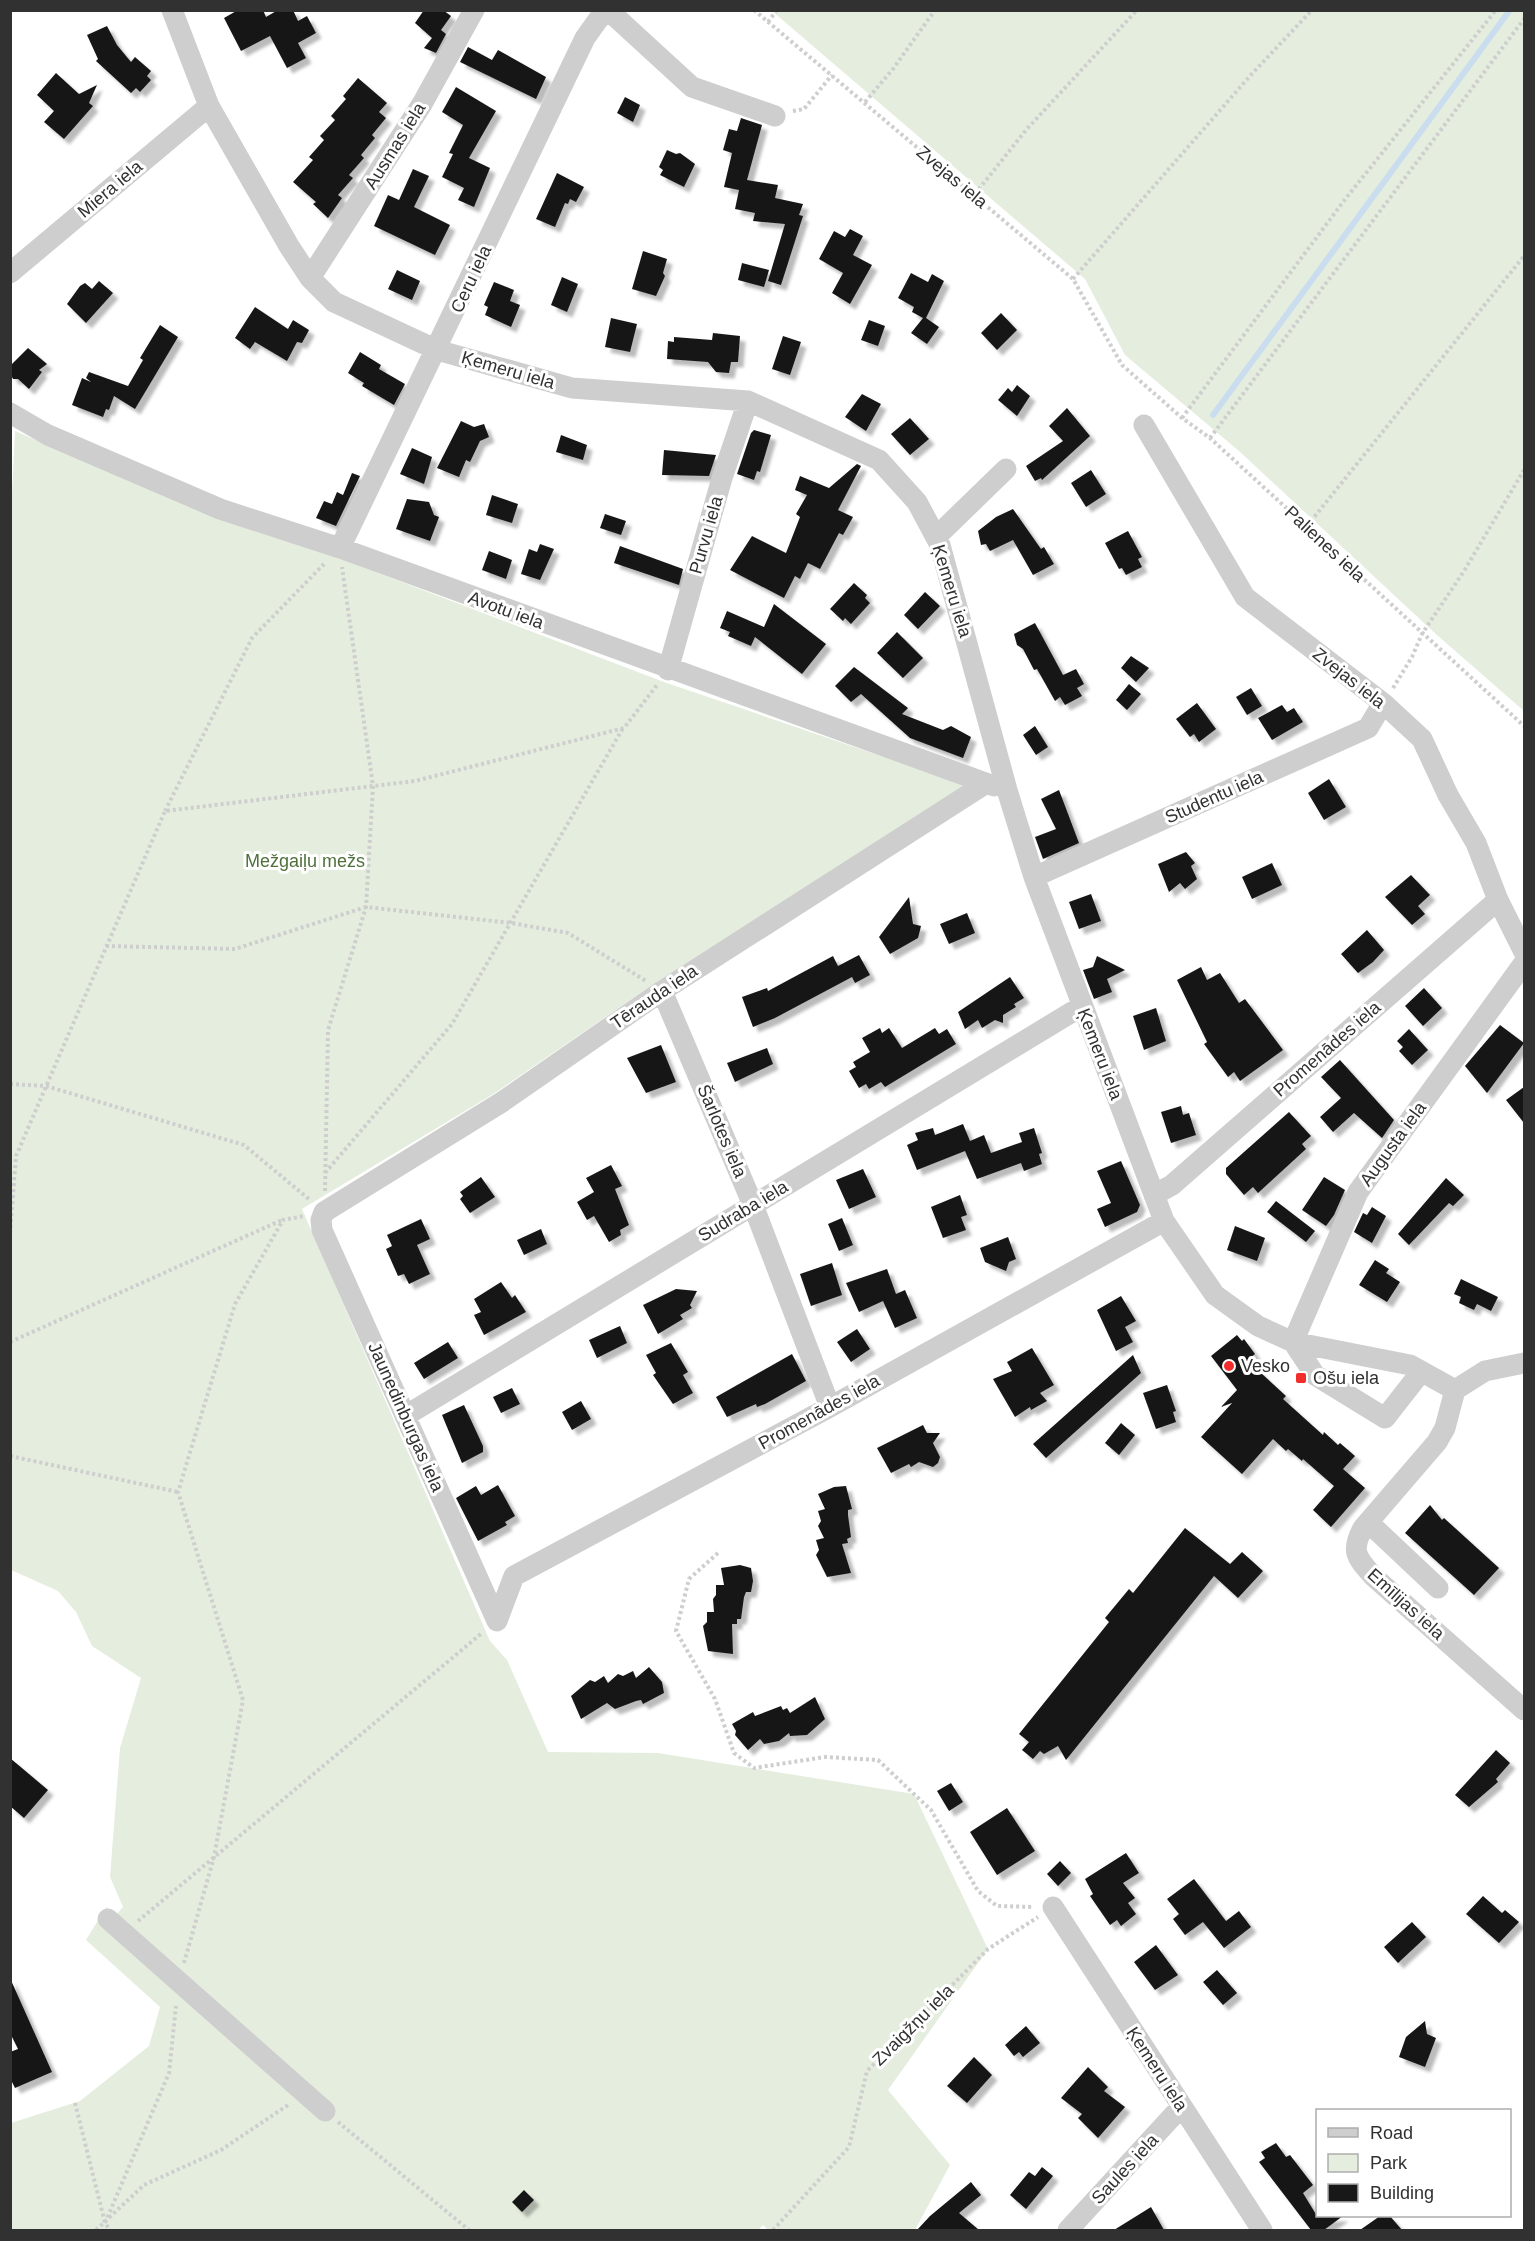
<svg xmlns="http://www.w3.org/2000/svg" width="1535" height="2241" viewBox="0 0 1535 2241" font-family="Arial,sans-serif">
  <style>
    .green { fill: #e5eede }
    .lines { fill: none; stroke-linecap: round; stroke-linejoin: round }
    .stream { stroke: #caddef; stroke-width: 6 }
    .building { fill: #181818; filter: url(#shadow) }
    .path { stroke: #cecece; stroke-width: 4; stroke-dasharray: 3 3; stroke-linecap: butt }
    .minor { stroke: #cecece; stroke-width: 21 }
    .poi-dot { fill: #f02e2b; stroke: #fff; stroke-width: 2 }
    .labels { text-anchor: middle; stroke-width: 6; stroke-linejoin: round; paint-order: stroke }
    .street-label { font-size: 18px; fill: #313131; stroke: #fff }
    .park-label { font-size: 18px; fill: #4f703b; stroke: #fff }
    .poi-label { font-size: 18px; fill: #313131; stroke: #fff; text-anchor: start }
  </style>
  <defs>
    <filter id="shadow"><feDropShadow dx="5.5" dy="5.5" stdDeviation="1.5" flood-color="#0004"/></filter>
  </defs>
  <rect width="100%" height="100%" fill="#fff"/>
  <!-- green -->
  <path class="green" d="M772 11H1524V711L1438 636 1239 451 1125 355 1085 279Z
    M15 431 217 518 336 557 664 682 966 785 652 985 495 1093 302 1209 490 1641 507 1660 548 1752 658 1753 914 1794 988 1949 888 2090 950 2165 915 2230H768L763 2225 758 2230H11V2123L80 2101 149 2046 160 2007 86 1940 106 1907 116 1915 123 1907 110 1877 120 1748 141 1678 92 1646 76 1612 58 1591 11 1570 10 539Z"/>
  <g class="lines">
    <!-- stream -->
    <path class="stream" d="M1213 415 1510 10"/>
  </g>
  <!-- building -->
  <path class="building" d="M238 10H263L266 17 278 10H293L298 21 307 16 316 33 298 43 306 58 287 68 270 36 241 51 224 18Z
    M424 10H443L451 16 441 30 446 34 436 53 424 48 432 38 415 23Z
    M107 26 117 45 131 62 135 57 151 71 147 76 151 80 140 92 136 88 131 93 96 61 98 59 87 35Z
    M468 47 492 60 498 50 546 77 536 99 460 62Z
    M56 73 79 94 97 85 89 103 93 106 64 139 44 122 54 111 37 95Z
    M358 78 387 103 379 112 386 118 372 135 375 138 361 155 364 158 349 175 353 178 338 195 342 198 328 218 313 204 316 202 293 182 313 160 309 157 324 140 320 136 335 120 331 116 346 99 343 96Z
    M456 87 496 111 469 158 490 168 474 207 458 200 464 188 442 177 453 154 449 153 463 125 442 112Z
    M625 97 640 105 633 122 617 113Z
    M741 118 762 125 747 180 778 185 775 198 803 204 799 215 803 216 781 285 768 281 785 224 753 221 755 213 735 209 739 190 724 187 732 153 723 150 729 129 737 131Z
    M667 150 676 154 680 153 695 164 684 187 660 175 663 170 659 167Z
    M413 169 429 176 414 207 450 225 435 255 374 226 388 195 399 200Z
    M557 173 584 187 576 202 570 199 568 204 565 203 555 227 536 219Z
    M850 229 863 236 853 255 872 265 850 304 832 293 843 273 819 259 834 231 845 237Z
    M643 251 667 259 663 273 665 276 656 296 632 289Z
    M742 263 769 270 764 287 738 280Z
    M397 270 420 281 412 300 388 289Z
    M911 273 928 282 932 274 944 281 926 318 939 327 927 344 911 333 923 318 912 312 914 307 898 298Z
    M562 277 578 284 567 312 551 305Z
    M99 281 113 293 86 323 67 304 80 286 85 283 92 289Z
    M494 282 514 290 510 301 520 305 511 327 485 315 488 307 484 305Z
    M255 307 288 329 293 320 309 330 302 343 297 342 287 361 255 342 250 349 235 338Z
    M1001 313 1017 330 997 350 981 333Z
    M611 318 637 324 630 352 605 347Z
    M869 320 885 326 878 346 861 340Z
    M160 325 178 337 135 409 114 396 109 410 106 409 103 417 72 405 82 378 91 382 86 378 89 372 128 386 143 360 140 358Z
    M713 333 740 336 738 362H731L729 373 716 372 708 362 667 359 668 341 674 342V337L712 340Z
    M783 336 801 342 790 375 772 369Z
    M28 348 47 364 39 370 42 372 29 389 18 379H13L10 373V366Z
    M360 352 381 365 379 369 405 384 394 405 362 386 364 383 348 373Z
    M1017 385 1030 396 1017 416 998 400 1008 388 1012 392Z
    M862 394 881 404 866 431 845 417Z
    M1067 408 1090 436 1042 480 1041 478 1035 481 1026 466 1063 441 1049 426Z
    M910 418 929 439 910 455 891 434Z
    M461 421 474 427 484 424 489 437 480 441 470 462 466 460 459 477 437 468Z
    M754 430 771 435 760 472 757 471 754 480 737 474 751 433Z
    M561 435 587 445 583 460 556 452Z
    M412 448 432 457 424 484 400 474Z
    M664 450 716 455 709 476 662 475Z
    M857 464 861 466 838 510 853 517 843 535 839 533 820 569 808 563 800 579 795 576 784 598 730 570 752 536 786 553 800 517 796 514 807 495 795 490 800 476 829 488Z
    M1091 470 1106 494 1086 507 1071 483Z
    M352 473 360 476 336 526 316 518 324 501 332 504 337 492 343 495Z
    M492 495 518 504 512 523 486 515Z
    M407 499 429 502 434 515 439 517 430 541 396 529Z
    M1013 509 1041 549 1044 547 1054 564 1033 575 1013 540 990 551 986 544 981 545 978 531 996 517Z
    M605 514 626 521 621 535 600 528Z
    M1128 531 1142 557 1138 559 1142 567 1126 575 1122 568 1119 569 1105 543Z
    M540 544 554 549 540 580 521 574 529 549 537 552Z
    M620 546 683 569 679 585 614 563Z
    M489 551 512 560 506 579 482 570Z
    M854 583 867 595 865 598 870 603 851 624 845 618 843 621 830 609Z
    M925 592 940 606 918 629 904 615Z
    M774 604 826 644 802 674 755 637 751 646 728 636 730 632 720 628 727 611 764 627Z
    M1035 623 1063 675 1076 669 1084 684 1077 688 1082 696 1065 705 1060 697 1055 701 1037 669 1034 670 1023 649 1017 645 1014 634Z
    M897 632 923 658 903 678 877 653Z
    M1131 656 1149 668 1136 682 1121 668Z
    M854 667 908 708 902 714 943 730 951 726 971 737 963 758 910 738 861 694 851 702 835 686Z
    M1129 684 1141 694 1127 710 1116 700Z
    M1251 688 1262 706 1247 715 1236 697Z
    M1197 703 1216 729 1199 742 1194 734 1190 737 1176 719Z
    M1282 705 1287 712 1294 708 1303 722 1272 740 1258 718Z
    M1035 726 1048 747 1036 755 1023 735Z
    M1329 779 1346 807 1324 820 1308 793Z
    M1059 790 1079 843 1043 859 1035 837 1056 829 1041 799Z
    M1186 852 1195 863 1191 866 1197 879 1185 889 1180 883 1169 892 1158 864Z
    M1272 863 1282 885 1252 899 1242 877Z
    M1411 875 1430 895 1418 906 1425 914 1412 925 1385 897Z
    M1091 894 1101 921 1079 929 1069 902Z
    M909 897 913 924 921 926 918 938 890 954 879 937Z
    M967 913 975 933 949 944 940 924Z
    M1367 930 1384 950 1373 962 1358 973 1341 954Z
    M859 955 870 975 855 983 852 977 775 1018 753 1027 742 997 767 988 768 991 833 956 838 966Z
    M1097 956 1125 970 1107 979 1112 992 1094 999 1083 970 1093 967Z
    M1201 967 1207 980 1220 973 1239 1003 1245 999 1283 1050 1240 1081 1234 1072 1228 1077 1204 1044 1207 1042 1177 980Z
    M1010 977 1024 998 1014 1004 1016 1007 1003 1015V1023L995 1020 982 1028 978 1020 965 1029 958 1012Z
    M1424 988 1442 1008 1423 1026 1405 1006Z
    M1156 1008 1166 1041 1144 1050 1133 1016Z
    M1500 1025 1524 1043 1487 1093 1465 1066Z
    M880 1028 882 1033 889 1028 902 1048 935 1028 939 1034 947 1029 956 1044 885 1087 881 1082 869 1089 866 1084 859 1088 849 1071 856 1067 853 1062 870 1052 862 1038Z
    M1409 1029 1428 1050 1412 1065 1399 1051 1403 1047 1397 1041Z
    M661 1045 676 1082 646 1093 627 1058Z
    M767 1048 773 1064 735 1082 727 1063Z
    M1340 1060 1394 1120 1382 1138 1354 1113 1333 1132 1320 1117 1341 1098 1321 1077Z
    M1524 1087V1123L1506 1100Z
    M1181 1106 1183 1115 1189 1113 1196 1135 1171 1143 1161 1112Z
    M1289 1112 1311 1136 1302 1144 1306 1149 1258 1193 1253 1187 1244 1195 1226 1174V1168Z
    M963 1124 970 1141 984 1135 991 1153 1022 1142 1019 1133 1034 1128 1042 1153 1039 1154 1042 1164 1024 1171 1021 1163 977 1179 965 1151 917 1170 907 1145 918 1140 915 1133 933 1128 935 1135Z
    M1121 1161 1140 1205 1137 1212 1105 1227 1097 1209 1111 1203 1097 1171Z
    M611 1165 622 1186 615 1189 629 1225 620 1230 621 1235 609 1242 594 1216 587 1220 577 1202 594 1192 586 1178Z
    M863 1169 876 1197 849 1209 836 1180Z
    M481 1177 495 1197 470 1213 460 1199 463 1196 460 1192Z
    M1324 1177 1345 1190 1334 1215 1326 1226 1302 1210Z
    M1446 1178 1464 1195 1453 1206 1449 1203 1409 1245 1398 1234Z
    M960 1195 967 1215 961 1217 966 1230 943 1238 931 1207Z
    M1276 1201 1315 1231 1306 1242 1267 1212Z
    M1372 1207 1386 1216 1372 1243 1354 1232 1363 1213 1367 1215Z
    M842 1218 853 1245 839 1251 828 1224Z
    M421 1219 430 1239 417 1245 430 1274 409 1284 404 1274 398 1276 386 1249 392 1246 387 1235Z
    M1235 1226 1265 1238 1257 1261 1227 1250Z
    M541 1229 547 1244 524 1255 517 1240Z
    M1008 1237 1016 1259 1009 1262 1006 1271 985 1262 980 1248Z
    M1375 1260 1389 1269 1386 1273 1400 1282 1387 1302 1359 1285Z
    M832 1263 842 1295 811 1306 800 1274Z
    M887 1269 896 1294 905 1290 917 1318 895 1328 883 1301 859 1312 846 1283Z
    M1461 1279 1498 1297 1491 1311 1477 1304 1474 1310 1459 1303 1461 1297 1454 1294Z
    M501 1282 512 1298 515 1295 526 1312 484 1335 474 1315 481 1312 474 1299Z
    M676 1289 697 1291 690 1305 692 1308 680 1315 683 1319 658 1334 643 1305Z
    M1121 1296 1136 1321 1125 1327 1133 1342 1116 1351 1097 1310Z
    M620 1326 627 1343 597 1358 589 1340Z
    M857 1329 870 1349 851 1362 837 1342Z
    M1237 1335 1242 1341 1244 1339 1255 1354 1247 1360 1286 1396 1283 1399 1323 1435 1324 1432 1338 1445 1340 1443 1355 1456 1343 1469 1365 1488 1331 1527 1313 1510 1334 1486 1303 1459 1302 1461 1288 1449 1286 1451 1273 1439 1242 1474 1201 1437 1232 1403 1221 1407 1237 1390 1211 1356Z
    M448 1342 458 1358 424 1379 414 1363Z
    M671 1343 688 1372 683 1375 693 1393 673 1404 653 1375 656 1373 646 1355Z
    M1032 1348 1054 1385 1040 1393 1047 1401 1031 1410 1030 1407 1015 1417 993 1379 1012 1371 1007 1362Z
    M792 1354 806 1381 765 1404 757 1407 756 1404 727 1417 716 1397Z
    M1133 1355 1141 1373 1046 1458 1033 1444Z
    M1167 1385 1176 1411 1173 1412 1176 1422 1156 1429 1143 1393Z
    M512 1388 520 1404 501 1413 493 1397Z
    M581 1401 591 1419 572 1430 562 1412Z
    M464 1405 483 1446V1452L462 1463 442 1415Z
    M1121 1423 1135 1435 1119 1455 1105 1443Z
    M923 1425 927 1433H940L933 1443 940 1457 938 1463 933 1467 919 1462 911 1467 909 1464 891 1473 877 1448Z
    M498 1485 515 1516 505 1522 507 1525 478 1541 456 1498 476 1486 481 1495Z
    M846 1486 852 1509 848 1510V1515L851 1537 847 1539 848 1543 842 1544 851 1573 827 1577 816 1555 819 1550 816 1540 824 1538 818 1526 821 1521 818 1511 825 1509 818 1494 834 1487Z
    M1430 1505 1442 1520 1444 1518 1499 1568 1474 1595 1405 1533Z
    M1185 1528 1230 1564 1242 1552 1263 1571 1238 1598 1214 1576 1066 1760 1058 1746 1044 1754 1040 1751 1033 1759 1022 1750 1029 1742 1019 1734 1109 1622 1105 1618 1129 1589 1133 1593Z
    M740 1565 751 1568 753 1581 751 1592H746L744 1597 741 1619H737V1624H732L733 1654 708 1651 703 1626 707 1622V1612H714L713 1599 716 1595V1585H724L721 1568Z
    M649 1667 662 1682 664 1693 643 1704 641 1700 636 1701 615 1709 607 1703 581 1719 571 1696 590 1680 595 1682 604 1676 608 1683 618 1674 623 1676 633 1671 636 1678Z
    M815 1697 825 1719 807 1735 790 1736 789 1733 779 1741 764 1744 760 1739 748 1750 735 1735 736 1731 732 1724 753 1712 755 1716 781 1706 783 1710 787 1708 790 1713Z
    M1496 1750 1510 1763 1496 1779 1498 1782 1469 1807 1455 1795Z
    M10 1758 48 1790 24 1818 10 1806Z
    M951 1783 963 1802 949 1811 937 1791Z
    M1007 1808 1035 1851 997 1875 970 1832Z
    M1126 1853 1139 1873 1123 1883 1135 1898 1128 1903 1136 1914 1121 1926 1117 1920 1110 1925 1090 1896 1093 1894 1085 1879Z
    M1060 1861 1071 1873 1058 1886 1047 1874Z
    M1194 1879 1226 1921 1239 1911 1251 1927 1224 1948 1203 1922 1185 1935 1173 1919 1179 1914 1167 1899Z
    M1483 1896 1502 1913 1505 1910 1519 1922 1499 1943 1466 1914Z
    M1412 1922 1426 1937 1398 1963 1384 1947Z
    M1156 1945 1178 1975 1155 1990 1134 1962Z
    M1217 1970 1237 1993 1223 2005 1203 1982Z
    M10 1978 52 2072 15 2088 10 2078V2052L18 2049 10 2033Z
    M1425 2021 1427 2034 1436 2038 1425 2067 1399 2057 1406 2037Z
    M1026 2026 1040 2043 1023 2057 1019 2052 1014 2056 1005 2045Z
    M974 2057 992 2075 967 2103 947 2086Z
    M1088 2067 1108 2087 1104 2091 1125 2107 1098 2138 1078 2118 1082 2114 1061 2098Z
    M1276 2143 1286 2157 1290 2155 1313 2185 1303 2193 1317 2216H1343L1324 2230H1311L1259 2162 1265 2158 1261 2152Z
    M1042 2167 1053 2176 1026 2209 1010 2195 1029 2172 1035 2176Z
    M971 2182 981 2195 959 2213 979 2230H917L930 2216Z
    M524 2190 534 2200 522 2212 512 2202Z
    M1151 2207 1164 2230H1114Z
    M1380 2216H1390L1402 2230H1360Z"/>
  <g class="lines">
    <!-- path -->
    <path class="path" d="M754 10 1073 279 1122 365 1182 418 1210 438 1524 726
      M768 22 777 10
      M865 102 893 69 935 10
      M793 111 804 109 832 75
      M975 194 1026 130 1137 10
      M1073 279 1249 77 1312 10
      M1182 418 1343 202 1496 10
      M1210 438 1524 19
      M1307 526 1524 256
      M1393 688 1412 657 1422 634 1464 571 1524 470
      M165 811 252 638 324 564
      M106 946 235 949 366 907 511 923 568 933 646 981
      M10 1084 46 1086 244 1145 310 1200
      M325 1173 452 1024 623 728
      M325 1191 328 1030 366 907 373 786 342 567
      M10 1234 16 1156 165 811 415 781 624 728 657 685
      M10 1342 282 1220
      M10 1456 178 1492
      M718 1553 689 1579 676 1631 715 1699 734 1753 754 1768 825 1757 878 1760 931 1810 978 1891 997 1906 1034 1907
      M138 1921 482 1633
      M184 1963 214 1857 243 1700 178 1492 235 1304 283 1220 304 1216
      M75 2103 105 2223 110 2230
      M338 2122 469 2230
      M105 2223 169 2073 176 2006
      M96 2230 144 2185 221 2150 288 2105
      M773 2230 849 2147 867 2071 988 1949 1038 1917"/>
    <!-- minor -->
    <path class="minor" d="M172 10 209 106 289 246 310 278 334 302 437 350 572 388 748 401 879 460 917 502 940 545 1007 790 1034 877 1164 1221 1215 1295 1258 1326 1293 1342 1410 1365 1455 1390
      M608 10 692 87 775 116
      M10 273 209 106
      M310 278 422 104 474 10
      M10 413 48 435 220 509 340 548 994 786
      M1144 425 1245 597 1383 703 1422 739 1448 795 1476 843 1498 900 1524 952
      M936 537 1006 469
      M340 548 585 38 605 10
      M668 670 722 478 748 401
      M1034 877 1368 728 1383 703
      M662 991 753 1205 830 1407
      M1154 1195 1172 1185 1498 900
      M1293 1342 1358 1192 1524 963
      M1293 1342 1315 1375 1385 1418 1421 1372
      M1455 1390 1445 1428 1437 1442 1363 1528C1350 1552 1357 1558 1374 1577L1524 1710
      M1455 1390 1485 1371 1524 1363
      M405 1416 1082 1006
      M1368 1522 1438 1588
      M497 1621 322 1230 321 1220 324 1212 502 1102 662 991 985 784
      M497 1621 514 1576 830 1407 1164 1221
      M1053 1907 1262 2230
      M108 1919 325 2111
      M1068 2230 1181 2107"/>
  </g>
  <!-- markers -->
  <g class="poi-dot">
    <circle cx="1229" cy="1366" r="6"/>
    <rect x="1295" y="1372" width="12" height="12" rx="3"/>
  </g>
  <g class="labels">
    <!-- street labels -->
    <g class="street-label">
      <text transform="translate(395 146) rotate(-58)" y="6">Ausmas iela</text>
      <text transform="translate(952 177) rotate(40)" y="6">Zvejas iela</text>
      <text transform="translate(110 189) rotate(-40)" y="6">Miera iela</text>
      <text transform="translate(471 279) rotate(-65)" y="6">Ceru iela</text>
      <text transform="translate(508 370) rotate(16)" y="6">Ķemeru iela</text>
      <text transform="translate(706 535) rotate(-74)" y="6">Purvu iela</text>
      <text transform="translate(1325 544) rotate(43)" y="6">Palienes iela</text>
      <text transform="translate(952 591) rotate(73)" y="6">Ķemeru iela</text>
      <text transform="translate(506 610) rotate(20)" y="6">Avotu iela</text>
      <text transform="translate(1349 678) rotate(38)" y="6">Zvejas iela</text>
      <text transform="translate(1214 797) rotate(-24)" y="6">Studentu iela</text>
      <text transform="translate(654 997) rotate(-34)" y="6">Tērauda iela</text>
      <text transform="translate(1327 1049) rotate(-41)" y="6">Promenādes iela</text>
      <text transform="translate(1100 1054) rotate(69)" y="6">Ķemeru iela</text>
      <text transform="translate(722 1131) rotate(67)" y="6">Šarlotes iela</text>
      <text transform="translate(1393 1144) rotate(-54)" y="6">Augusta iela</text>
      <text transform="translate(743 1211) rotate(-31)" y="6">Sudraba iela</text>
      <text transform="translate(819 1412) rotate(-29)" y="6">Promenādes iela</text>
      <text transform="translate(406 1417) rotate(66)" y="6">Jaunedinburgas iela</text>
      <text transform="translate(1406 1604) rotate(42)" y="6">Emīlijas iela</text>
      <text transform="translate(913 2025) rotate(-45)" y="6">Zvaigžņu iela</text>
      <text transform="translate(1157 2069) rotate(57)" y="6">Ķemeru iela</text>
      <text transform="translate(1125 2169) rotate(-47)" y="6">Saules iela</text>
    </g>
    <!-- park labels -->
    <g class="park-label">
      <text x="305" y="867">Mežgaiļu mežs</text>
    </g>
    <!-- poi labels -->
    <g class="poi-label">
      <text x="1241" y="1372">Vesko</text>
      <text x="1313" y="1384">Ošu iela</text>
    </g>
  </g>
  <!-- border -->
  <rect width="1535" height="2241" fill="none" stroke="#313131" stroke-width="24"/>
  <!-- legend -->
  <rect x="1316" y="2109" width="195" height="108" fill="#ffffff" stroke="#adadad" stroke-width="1.5"/>
  <rect x="1328" y="2128" width="30" height="9" fill="#cecece" stroke="#adadad" stroke-width="1.5"/>
  <text x="1370" y="2139" font-size="18" fill="#313131">Road</text>
  <rect x="1328" y="2154" width="30" height="18" fill="#e5eede" stroke="#adadad" stroke-width="1.5"/>
  <text x="1370" y="2169" font-size="18" fill="#313131">Park</text>
  <rect x="1328" y="2184" width="30" height="18" fill="#181818" stroke="#adadad" stroke-width="1.5"/>
  <text x="1370" y="2199" font-size="18" fill="#313131">Building</text>
</svg>
